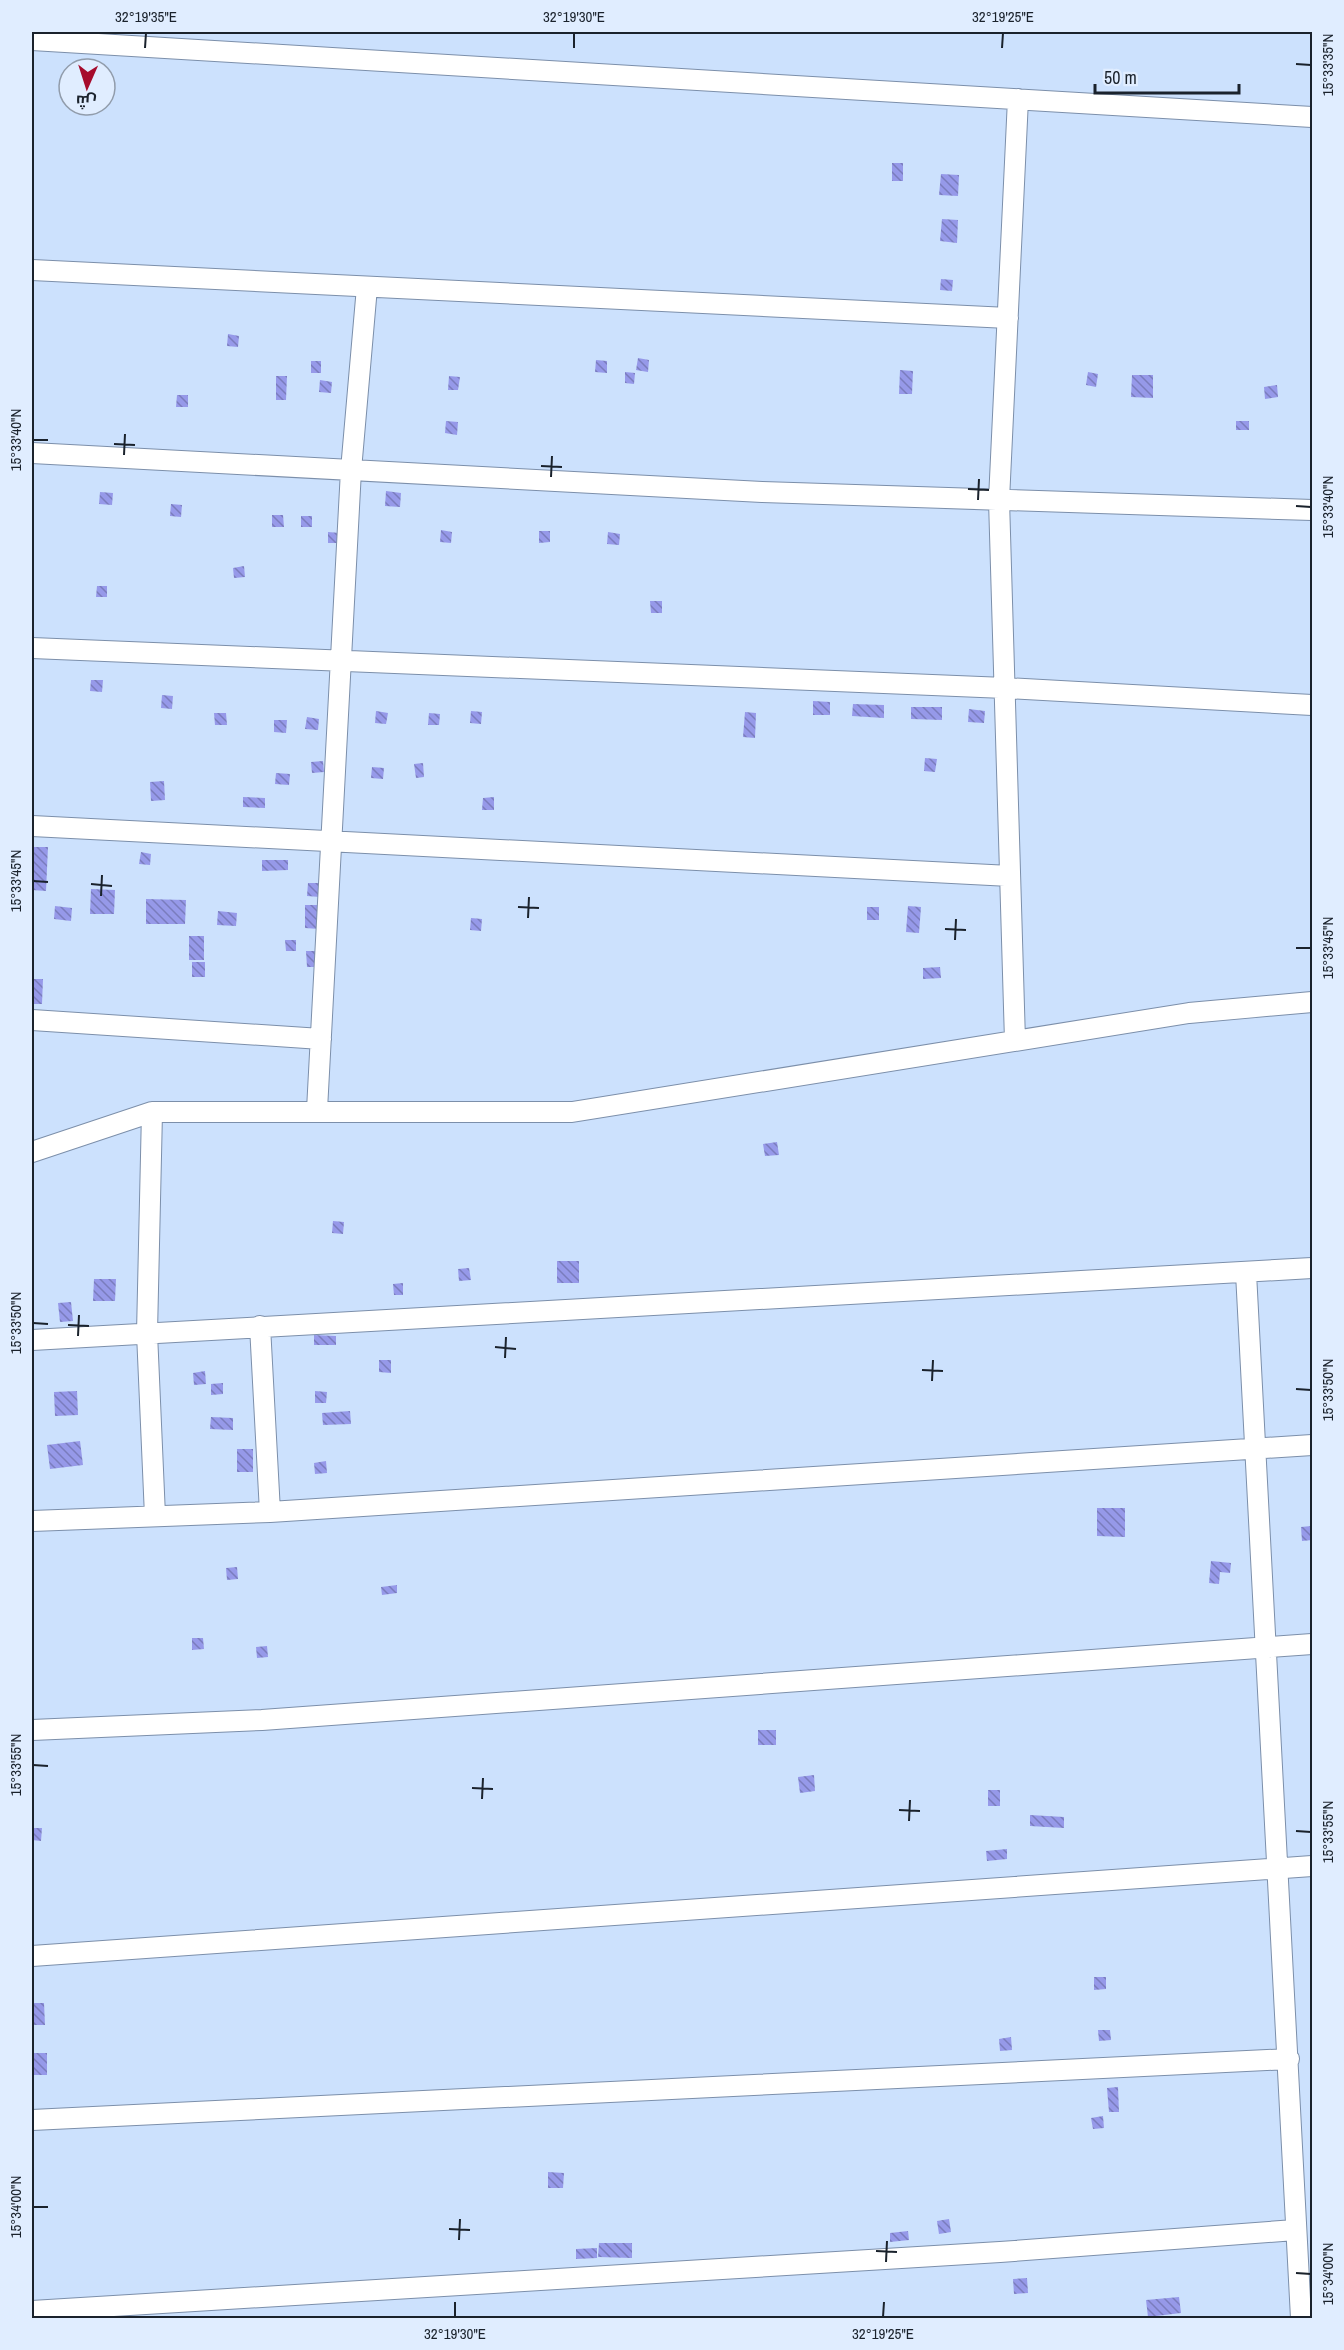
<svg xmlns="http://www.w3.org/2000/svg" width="1344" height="2350" viewBox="0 0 1344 2350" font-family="'Archivo Narrow',Cairo,sans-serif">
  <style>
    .building { fill: url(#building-back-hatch) }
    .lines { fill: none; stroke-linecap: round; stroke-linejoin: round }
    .minor-casing { stroke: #7c8faa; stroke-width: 22 }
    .minor { stroke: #fff; stroke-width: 20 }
    .ticks { fill: none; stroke: #1a222c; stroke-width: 2 }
    .neatline { fill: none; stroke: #1a222c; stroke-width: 2 }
    .ticks-label { font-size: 15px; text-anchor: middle; fill: #1a222c }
  </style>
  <defs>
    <pattern id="building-back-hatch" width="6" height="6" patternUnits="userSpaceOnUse" patternTransform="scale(1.5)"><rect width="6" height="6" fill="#9699e9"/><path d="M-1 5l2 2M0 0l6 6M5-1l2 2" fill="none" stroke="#7a7cbd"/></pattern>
  </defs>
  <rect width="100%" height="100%" fill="#cce1fd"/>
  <!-- building -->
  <path class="building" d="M892 163H903V181H892Z
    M941 174 959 175 958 196 939 195Z
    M942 219 958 220 957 243 940 241Z
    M941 279 953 280 952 291 940 290Z
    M228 334 239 336 238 347 227 346Z
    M638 358 649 360 648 372 636 370Z
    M596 360 607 361V373L595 372Z
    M311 361H321V373H311Z
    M900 370 913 371 912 394H899Z
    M625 372 635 373 634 384 625 383Z
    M1088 372 1098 374 1096 387 1086 385Z
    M1132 375H1153V398L1131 397Z
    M276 376H287L286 400H276Z
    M449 376 460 377 458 390H448Z
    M320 380 332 382 331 393 319 392Z
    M1277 385 1278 397 1265 399 1264 387Z
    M177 395H188V407H176Z
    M446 421 458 422 457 435 445 433Z
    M1236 421H1249V430H1236Z
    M386 491 401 493 400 507 385 506Z
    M100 492 113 493 112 505 99 504Z
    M171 504 182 505 181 517 170 516Z
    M272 515H283L284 527H272Z
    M301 516H312V527H301Z
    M441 530 452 532 451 543 440 542Z
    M539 531H550V542L539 543Z
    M328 532 340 533V543H328Z
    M608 532 620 534 619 545 607 544Z
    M244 566 245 577 234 578 233 568Z
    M97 586H107V597H96Z
    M650 601H662V613H651Z
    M91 680H103L102 692 90 691Z
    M162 695 173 696 172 709 161 708Z
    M813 701 830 702V715H813Z
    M853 704 884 705V718L852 716Z
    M911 707H942V720L911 719Z
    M969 709 985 711 984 723 968 722Z
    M376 711 388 713 386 724 375 723Z
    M471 711 482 712 481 724 470 723Z
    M745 712 756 713 755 738 743 737Z
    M214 713H226L227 725H215Z
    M429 713 440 714 439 725H428Z
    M307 717 319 719 318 730 305 729Z
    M274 720H287L286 733 274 732Z
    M925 758 937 759 935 772 924 771Z
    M323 761 324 772 312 773 311 762Z
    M423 763 424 777 416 778 414 764Z
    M372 767 384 768 383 779 371 778Z
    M276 773 290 774 289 785 275 784Z
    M164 781 165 800 151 801 150 782Z
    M243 797 265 798V808L243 807Z
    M494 797V810H482L483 798Z
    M32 847H48L46 891 32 890Z
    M141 852 151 854 150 865 139 864Z
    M262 860H288V870L262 871Z
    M308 883H321L320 897 307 896Z
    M91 889 115 890 114 914H90Z
    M146 899 186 900 185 924H146Z
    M305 905H319V929L305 928Z
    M55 906 72 908 71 921 54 919Z
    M908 906 921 907 919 933 906 932Z
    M867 907H879V920H867Z
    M218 911 237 913 236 926 217 925Z
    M471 918 482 919 481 931 470 930Z
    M189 936H204V960H189Z
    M285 940H296V951H286Z
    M306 951H318V967H307Z
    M192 962H205V977H192Z
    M940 967 941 978 923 979V968Z
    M32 979H43L42 1004H32Z
    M777 1142 779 1155 765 1156 763 1144Z
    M333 1221 344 1222 343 1234 332 1233Z
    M557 1261H579V1283H557Z
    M469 1268 471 1280 459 1281 458 1269Z
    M94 1279H116L115 1301H93Z
    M403 1283V1295H394L393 1284Z
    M71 1302 73 1321 60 1322 58 1303Z
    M314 1335 336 1336V1345H314Z
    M379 1360H391V1373L379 1372Z
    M205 1371 206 1384 194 1385 193 1373Z
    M223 1383V1394L211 1395V1384Z
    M77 1391 78 1415 55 1416 54 1392Z
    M315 1391 327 1392 326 1403H315Z
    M350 1411 351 1424 323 1425 322 1413Z
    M211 1417 233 1418V1430L210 1429Z
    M80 1441 83 1465 50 1469 47 1445Z
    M237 1449H253V1472H237Z
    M326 1461 327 1473 315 1474 314 1463Z
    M1097 1508H1125V1537L1097 1536Z
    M1311 1526 1312 1540 1302 1541 1301 1527Z
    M1211 1561 1231 1563 1230 1573 1220 1572 1219 1584 1209 1583Z
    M237 1567 238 1579 227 1580 226 1568Z
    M397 1585V1593L382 1595 381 1587Z
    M192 1638H203L204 1649 192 1650Z
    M267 1646 268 1657 257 1658 256 1647Z
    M758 1730H776V1745H758Z
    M814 1775 815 1791 800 1793 798 1777Z
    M988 1790H1000V1806H988Z
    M1030 1815 1064 1817V1828L1030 1826Z
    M32 1828H42L41 1841 32 1840Z
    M1007 1849V1859L987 1861 986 1851Z
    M1094 1977H1106V1989L1094 1990Z
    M32 2003H44L45 2025H32Z
    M1098 2030H1110L1111 2040 1099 2041Z
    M1011 2037 1012 2050 1000 2051 999 2039Z
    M32 2053H47V2075H32Z
    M1118 2087 1119 2112H1109L1107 2088Z
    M1103 2116 1104 2128 1093 2129 1091 2118Z
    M548 2172 564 2173 563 2188H548Z
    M949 2219 951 2232 939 2234 937 2221Z
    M908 2231 909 2240 890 2242V2233Z
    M599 2243H632V2258L598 2257Z
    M597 2248V2258L576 2259V2249Z
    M1027 2278 1028 2293 1014 2294 1013 2279Z
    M1179 2297 1181 2313 1148 2317 1146 2300Z"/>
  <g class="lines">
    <defs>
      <path id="minor" d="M32 40 1312 117
        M32 270 1008 318
        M32 453 762 492 1312 510
        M32 648 1005 688 1312 705
        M32 826 1010 876
        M32 1020 321 1039
        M1015 1041 999 500 1018 99
        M317 1110 351 470 367 287
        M152 1112 147 1333 155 1516
        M32 1152 152 1112H572L1189 1013 1312 1002
        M1246 1273 1301 2318
        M260 1326 270 1512
        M32 1340 1312 1268
        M32 1521 270 1512 1312 1445
        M32 1730 262 1720 1312 1644
        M32 1956 1312 1866
        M32 2120 1289 2059
        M32 2311 1000 2252 1295 2230"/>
    </defs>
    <!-- minor casing -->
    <use href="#minor" class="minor-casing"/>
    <!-- minor -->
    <use href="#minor" class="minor"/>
  </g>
  <!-- ticks -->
  <path class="ticks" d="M145 48 146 33M574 48V33M1002 48 1003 33M1296 64 1311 65M33 440H48M114 444 135 445M124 455 125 434M541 466 562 467M551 477 552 456M968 489 989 490M978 500 979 479M1296 506 1311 507M33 881 48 882M91 884 112 886M101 896 102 875M518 907 539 908M528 918 529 897M945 929 966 930M955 940 956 919M1296 948H1311M33 1323 48 1324M68 1325 89 1326M78 1336 79 1315M495 1347 516 1349M505 1358 506 1337M922 1370 943 1371M932 1381 933 1360M1296 1389 1311 1390M33 1765 48 1766M472 1788 493 1789M482 1799 483 1778M899 1810 920 1811M909 1821 910 1800M1296 1831 1311 1832M33 2207H48M449 2229 470 2230M459 2240 460 2219M876 2251 897 2252M886 2262 887 2241M1296 2273 1311 2274M455 2317V2302M883 2317 884 2302"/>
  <!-- border -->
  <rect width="1344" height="2350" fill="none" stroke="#e0edff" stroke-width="66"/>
  <!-- north arrow -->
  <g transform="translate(87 87) rotate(183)"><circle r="28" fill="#e0edff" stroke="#919cab" stroke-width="1.5"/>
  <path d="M0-4.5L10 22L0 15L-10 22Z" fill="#a60b2c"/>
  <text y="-9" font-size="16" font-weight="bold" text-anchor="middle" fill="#1a222c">ش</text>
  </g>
  <!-- scale -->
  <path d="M1095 84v9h144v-9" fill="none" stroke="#1a222c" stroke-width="3"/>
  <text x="1104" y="84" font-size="18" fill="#1a222c" stroke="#e0edff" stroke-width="4.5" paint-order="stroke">50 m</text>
  <rect x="33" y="33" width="1278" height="2284" class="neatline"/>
  <g class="ticks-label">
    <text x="146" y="22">32°19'35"E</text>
    <text x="574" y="22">32°19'30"E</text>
    <text x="1003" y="22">32°19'25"E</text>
    <text transform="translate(1328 65) rotate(-90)" y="5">15°33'35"N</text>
    <text transform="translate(16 440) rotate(-90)" y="5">15°33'40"N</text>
    <text transform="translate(1328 507) rotate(-90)" y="5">15°33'40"N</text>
    <text transform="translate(16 881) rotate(-90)" y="5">15°33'45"N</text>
    <text transform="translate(1328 948) rotate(-90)" y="5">15°33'45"N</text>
    <text transform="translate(16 1323) rotate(-90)" y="5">15°33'50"N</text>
    <text transform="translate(1328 1390) rotate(-90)" y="5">15°33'50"N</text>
    <text transform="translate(16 1765) rotate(-90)" y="5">15°33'55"N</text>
    <text transform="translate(1328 1832) rotate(-90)" y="5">15°33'55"N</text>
    <text transform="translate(16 2207) rotate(-90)" y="5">15°34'00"N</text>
    <text transform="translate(1328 2274) rotate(-90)" y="5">15°34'00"N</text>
    <text x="455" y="2339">32°19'30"E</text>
    <text x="883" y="2339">32°19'25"E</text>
  </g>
</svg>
